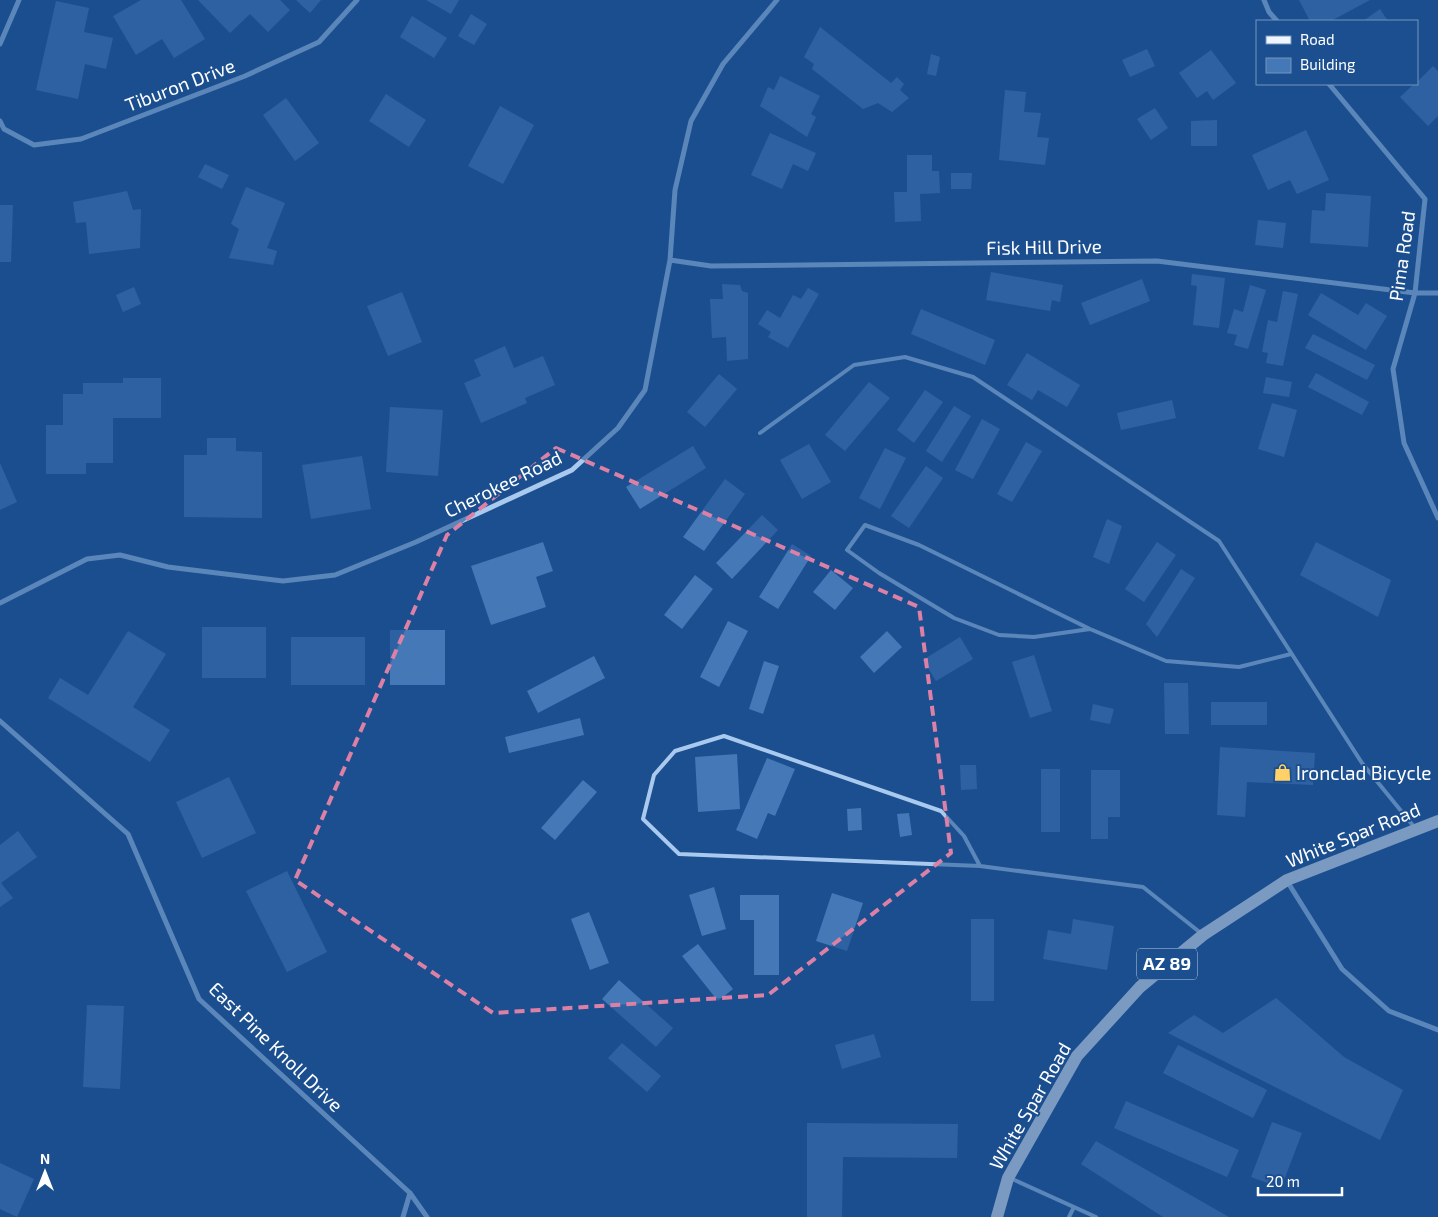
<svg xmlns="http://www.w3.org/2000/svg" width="1438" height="1217" viewBox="0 0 1438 1217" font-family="'Exo 2',sans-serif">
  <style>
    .building { fill: #4478b7 }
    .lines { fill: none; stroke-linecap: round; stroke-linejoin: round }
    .lane { stroke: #a9c9ee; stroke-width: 4 }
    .street { stroke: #a9c9ee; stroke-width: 5 }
    .primary { stroke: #f0f6ff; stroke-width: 12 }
    .marked { fill: none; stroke: #dd80a5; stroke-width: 4; stroke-dasharray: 10 6; stroke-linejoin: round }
    .labels { text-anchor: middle; stroke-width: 4; stroke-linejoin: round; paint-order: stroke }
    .shield { fill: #1b4f8f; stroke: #bbcadd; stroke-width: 1 }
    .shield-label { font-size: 18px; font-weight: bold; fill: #fff }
    .street-label { font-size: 19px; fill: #fff; stroke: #1b4f8f }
    .poi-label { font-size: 19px; fill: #fff; stroke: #1b4f8f; text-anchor: start }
  </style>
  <rect width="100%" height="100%" fill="#1b4f8f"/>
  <!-- building -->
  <path class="building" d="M141 0H181L205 39 174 58 162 39 136 55 113 16Z
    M198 0H280L290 10 268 32 250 14 230 33Z
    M296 0H321L310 13Z
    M426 0H459L451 14Z
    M1299 0H1370L1331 21H1310Z
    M56 1 89 8 84 32 113 38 106 69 85 64 78 99 36 90Z
    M1380 9 1388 21H1363Z
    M471 14 487 24 474 45 458 36Z
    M412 16 447 38 434 58 400 37Z
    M820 27 891 83 897 77 904 84 900 90 909 98 892 112 878 103 863 109 812 69 814 64 804 57Z
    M1147 49 1155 66 1130 77 1122 60Z
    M1211 50 1236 83 1213 100 1207 91 1197 98 1179 73Z
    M931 54 940 57 936 76 927 74Z
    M1433 66 1438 71V116L1428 126 1400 97 1414 84H1417V82Z
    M780 76 820 96 811 114 816 117 807 137 760 106 768 87 774 90Z
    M1005 90 1026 92 1024 112 1041 113 1037 137 1049 138 1045 165 999 160Z
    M386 94 426 120 409 147 369 121Z
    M286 98 319 143 295 161 263 115Z
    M500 106 534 125 503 184 468 166Z
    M1155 108 1168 128 1151 140 1137 119Z
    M1217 120V146H1191V121Z
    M1306 130 1329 180 1297 194 1290 180 1268 190 1252 155Z
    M770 133 816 153 808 171 793 164 782 189 751 175Z
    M907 155H932V171H939L940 193 920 194 921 221 895 222 894 192H907Z
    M205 164 229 175 222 189 198 177Z
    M951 173H972L971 189H951Z
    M246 187 285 203 267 248 277 251 273 265 229 258 239 229 231 224Z
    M127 191 133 210 141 209 140 248 89 254 86 222 76 223 73 202Z
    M1326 193 1371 196 1368 247 1310 243 1312 210 1325 211Z
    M0 205H13L11 262H0Z
    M1258 220 1286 223 1283 248 1255 245Z
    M991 272 1063 285 1060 302 1052 300 1050 311 986 300Z
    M1192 274 1225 278 1219 328 1193 325 1197 286 1191 285Z
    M1142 279 1150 301 1090 325 1081 303Z
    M722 284 740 285 742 291 748 293V359L727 361 726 337 712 338 710 299H723Z
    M1250 285 1266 290 1248 349 1234 345 1237 335 1227 333 1234 309 1243 312Z
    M134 287 141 304 123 312 116 295Z
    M808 288 819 294 788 348 768 337 771 332 758 324 767 310 780 318 793 295 801 299Z
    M1283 291 1298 294 1283 366 1266 363 1268 353 1262 352 1268 320 1277 322Z
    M402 292 422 342 388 356 367 306Z
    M1321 293 1358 315 1366 303 1387 316 1366 350 1308 315Z
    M921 309 995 340 985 365 911 334Z
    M1313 334 1375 365 1367 380 1305 348Z
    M505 346 514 368 543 356 555 385 525 398 527 403 481 423 464 383 481 376 474 360Z
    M1027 353 1080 385 1067 407 1038 390 1032 400 1007 385Z
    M1316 373 1369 402 1362 415 1308 387Z
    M719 374 737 389 705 427 687 412Z
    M1266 377 1292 382 1289 397 1263 393Z
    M123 378H161V418H113V463H86V474H46V425H63V394H83V383H123Z
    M869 382 890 398 845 451 825 435Z
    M925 390 943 402 914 443 897 430Z
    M1172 400 1176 418 1121 430 1117 413Z
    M1272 403 1297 410 1284 457 1258 449Z
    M954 406 971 416 942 462 926 451Z
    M390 407 443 410 438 476 386 472Z
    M982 419 1000 429 973 479 955 470Z
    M207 438H236V451L262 452V518L184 517V455H207Z
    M1026 442 1042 451 1012 502 997 494Z
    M809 444 831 482 802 499 780 460Z
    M693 446 706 468 640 509 626 487Z
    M885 448 906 458 880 509 859 498Z
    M362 456 371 509 311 519 302 465Z
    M0 463 17 502 0 510Z
    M926 466 943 478 909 528 891 516Z
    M725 479 745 494 704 551 683 537Z
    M762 515 778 530 732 579 716 563Z
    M1107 519 1122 526 1109 564 1093 557Z
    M543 542 553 571 536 577 546 607 491 625 471 566Z
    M1157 542 1176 555 1144 602 1125 589Z
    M1316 542 1391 580 1378 617 1300 575Z
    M792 544 811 556 778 609 759 597Z
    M1181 569 1195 578 1157 637 1146 624Z
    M831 570 853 588 835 610 813 592Z
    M695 575 713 589 682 629 664 615Z
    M728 621 748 631 719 687 700 677Z
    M202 627H266V678H202Z
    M390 630H445V685H390Z
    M128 631 166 654 133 707 170 730 150 762 48 698 60 678 88 695Z
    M887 631 902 647 874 673 860 657Z
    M291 637H365V685H291Z
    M960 637 973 659 936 681 923 660Z
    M1034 655 1052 711 1030 718 1012 662Z
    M594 656 605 678 538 713 527 691Z
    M764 661 779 666 763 714 749 709Z
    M1164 683H1188L1189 734H1165Z
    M1211 702H1267V725H1211Z
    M1093 704 1114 709 1110 724 1090 720Z
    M580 718 584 735 509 753 505 737Z
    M1220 747 1315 753 1313 785 1247 782 1245 817 1217 815Z
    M737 754 740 809 698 812 695 757Z
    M767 758 795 769 775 816 768 813 757 839 736 830Z
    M960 765H976L977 789 961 790Z
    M1041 769H1060V832H1041Z
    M1091 770H1120V817H1108V839H1091Z
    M229 777 256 833 202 858 176 802Z
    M583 780 597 792 555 840 541 828Z
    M861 808 862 830 848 831 847 809Z
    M909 813 912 835 900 837 897 814Z
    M18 831 37 857 1 883 13 898 0 907V845Z
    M287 871 327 952 287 972 246 891Z
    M714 887 726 929 702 936 689 895Z
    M832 893 863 903 847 951 816 941Z
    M740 895H779V975H754V920H740Z
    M589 912 609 963 590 970 571 919Z
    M971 919H994V1001H971Z
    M1073 919 1114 926 1107 970 1043 959 1048 930 1071 934Z
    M698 944 733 989 718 1001 682 956Z
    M619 980 673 1028 656 1047 602 999Z
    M1276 998 1344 1057 1403 1090 1380 1140 1168 1033 1194 1015 1223 1033Z
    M87 1005 124 1006 120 1089 83 1087Z
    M874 1034 881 1057 842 1069 835 1045Z
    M622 1043 661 1076 647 1092 608 1058Z
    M1178 1045 1267 1090 1253 1118 1163 1073Z
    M1126 1101 1239 1150 1227 1177 1114 1128Z
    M1272 1122 1302 1133 1281 1188 1251 1177Z
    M807 1123 958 1124 957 1158 843 1157 842 1217H807Z
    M1096 1141 1229 1217H1163L1081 1164Z
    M0 1163 34 1179 17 1217 0 1209Z"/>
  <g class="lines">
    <!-- lane -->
    <path class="lane" d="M760 433 854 365 905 357 973 377 1219 541 1362 763 1415 828
      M1090 629 1034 637 999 635 954 618 879 573 847 550 865 525 919 545 1090 629 1166 661 1239 667 1291 654
      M980 866 964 836 941 811 724 736 675 751 654 775 643 819 679 854 980 866 1143 887 1202 934
      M1010 1178 1096 1217
      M1069 1217 1074 1207"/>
    <!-- street -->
    <path class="street" d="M1264 0 1269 12 1277 21
      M0 44 19 0
      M1329 84 1425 199 1415 293 1393 369 1404 443 1438 518
      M0 121 4 129 34 145 81 139 245 76 319 42 357 0
      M670 260 711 266 1157 261 1415 293H1438
      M0 603 87 559 120 555 168 567 283 581 335 575 416 542 572 470 618 428 645 390 670 260 675 190 691 121 723 64 777 0
      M0 721 128 834 199 999 410 1193 427 1217
      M1287 881 1342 969 1389 1011 1438 1030
      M403 1217 410 1193"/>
    <!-- primary -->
    <path class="primary" d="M997 1217 1008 1178 1077 1056 1140 987 1203 935 1287 880 1438 821"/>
  </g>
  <!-- marked area -->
  <path d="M0 0H1438V1217H0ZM556 448 919 607 951 853 768 995 493 1013 295 880 447 535Z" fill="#1b4f8f" fill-opacity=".55" fill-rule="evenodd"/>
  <path class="marked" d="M556 448 919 607 951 853 768 995 493 1013 295 880 447 535Z"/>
  <!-- icons -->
  <defs>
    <symbol id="shop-bare" viewBox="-9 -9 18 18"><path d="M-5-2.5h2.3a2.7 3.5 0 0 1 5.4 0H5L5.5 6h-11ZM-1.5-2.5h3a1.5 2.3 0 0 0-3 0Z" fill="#ffd166" stroke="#1b4f8f" stroke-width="2.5" paint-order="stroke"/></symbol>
  </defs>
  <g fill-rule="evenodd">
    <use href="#shop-bare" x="1270" y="760" width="25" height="25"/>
  </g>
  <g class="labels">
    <!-- shield labels -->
    <rect class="shield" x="1137" y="948.5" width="60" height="31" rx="4"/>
    <g class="shield-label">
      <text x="1167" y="970">AZ 89</text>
    </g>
    <!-- street labels -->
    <g class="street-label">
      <text transform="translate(180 85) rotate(-21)" y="7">Tiburon Drive</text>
      <text transform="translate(1044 247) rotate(-1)" y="7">Fisk Hill Drive</text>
      <text transform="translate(1402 256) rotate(-82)" y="7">Pima Road</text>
      <text transform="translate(503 484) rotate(-26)" y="7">Cherokee Road</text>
      <text transform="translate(1353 835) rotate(-22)" y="7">White Spar Road</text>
      <text transform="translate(276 1047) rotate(44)" y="7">East Pine Knoll Drive</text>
      <text transform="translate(1030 1106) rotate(-60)" y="7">White Spar Road</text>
    </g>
    <!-- poi labels -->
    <g class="poi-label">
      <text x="1296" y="780">Ironclad Bicycle</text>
    </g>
  </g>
  <!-- legend -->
  <rect x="1256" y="20" width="162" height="65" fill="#1b4f8f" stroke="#7695bc"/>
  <rect x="1266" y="36" width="25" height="8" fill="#f0f6ff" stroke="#7695bc"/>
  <text x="1300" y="45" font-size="15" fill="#ffffff">Road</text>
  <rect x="1266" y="58" width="25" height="15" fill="#4478b7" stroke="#7695bc"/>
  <text x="1300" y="70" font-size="15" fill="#ffffff">Building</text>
  <!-- north arrow -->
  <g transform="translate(45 1172)" stroke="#1b4f8f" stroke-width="4" paint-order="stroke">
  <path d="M0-4L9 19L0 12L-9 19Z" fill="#ffffff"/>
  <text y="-8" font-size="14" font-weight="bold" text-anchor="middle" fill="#ffffff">N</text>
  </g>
  <!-- scale -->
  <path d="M1258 1187v8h84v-8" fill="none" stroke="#ffffff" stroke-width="2.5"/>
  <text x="1266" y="1187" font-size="15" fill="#ffffff" stroke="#1b4f8f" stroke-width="4" paint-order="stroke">20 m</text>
</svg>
